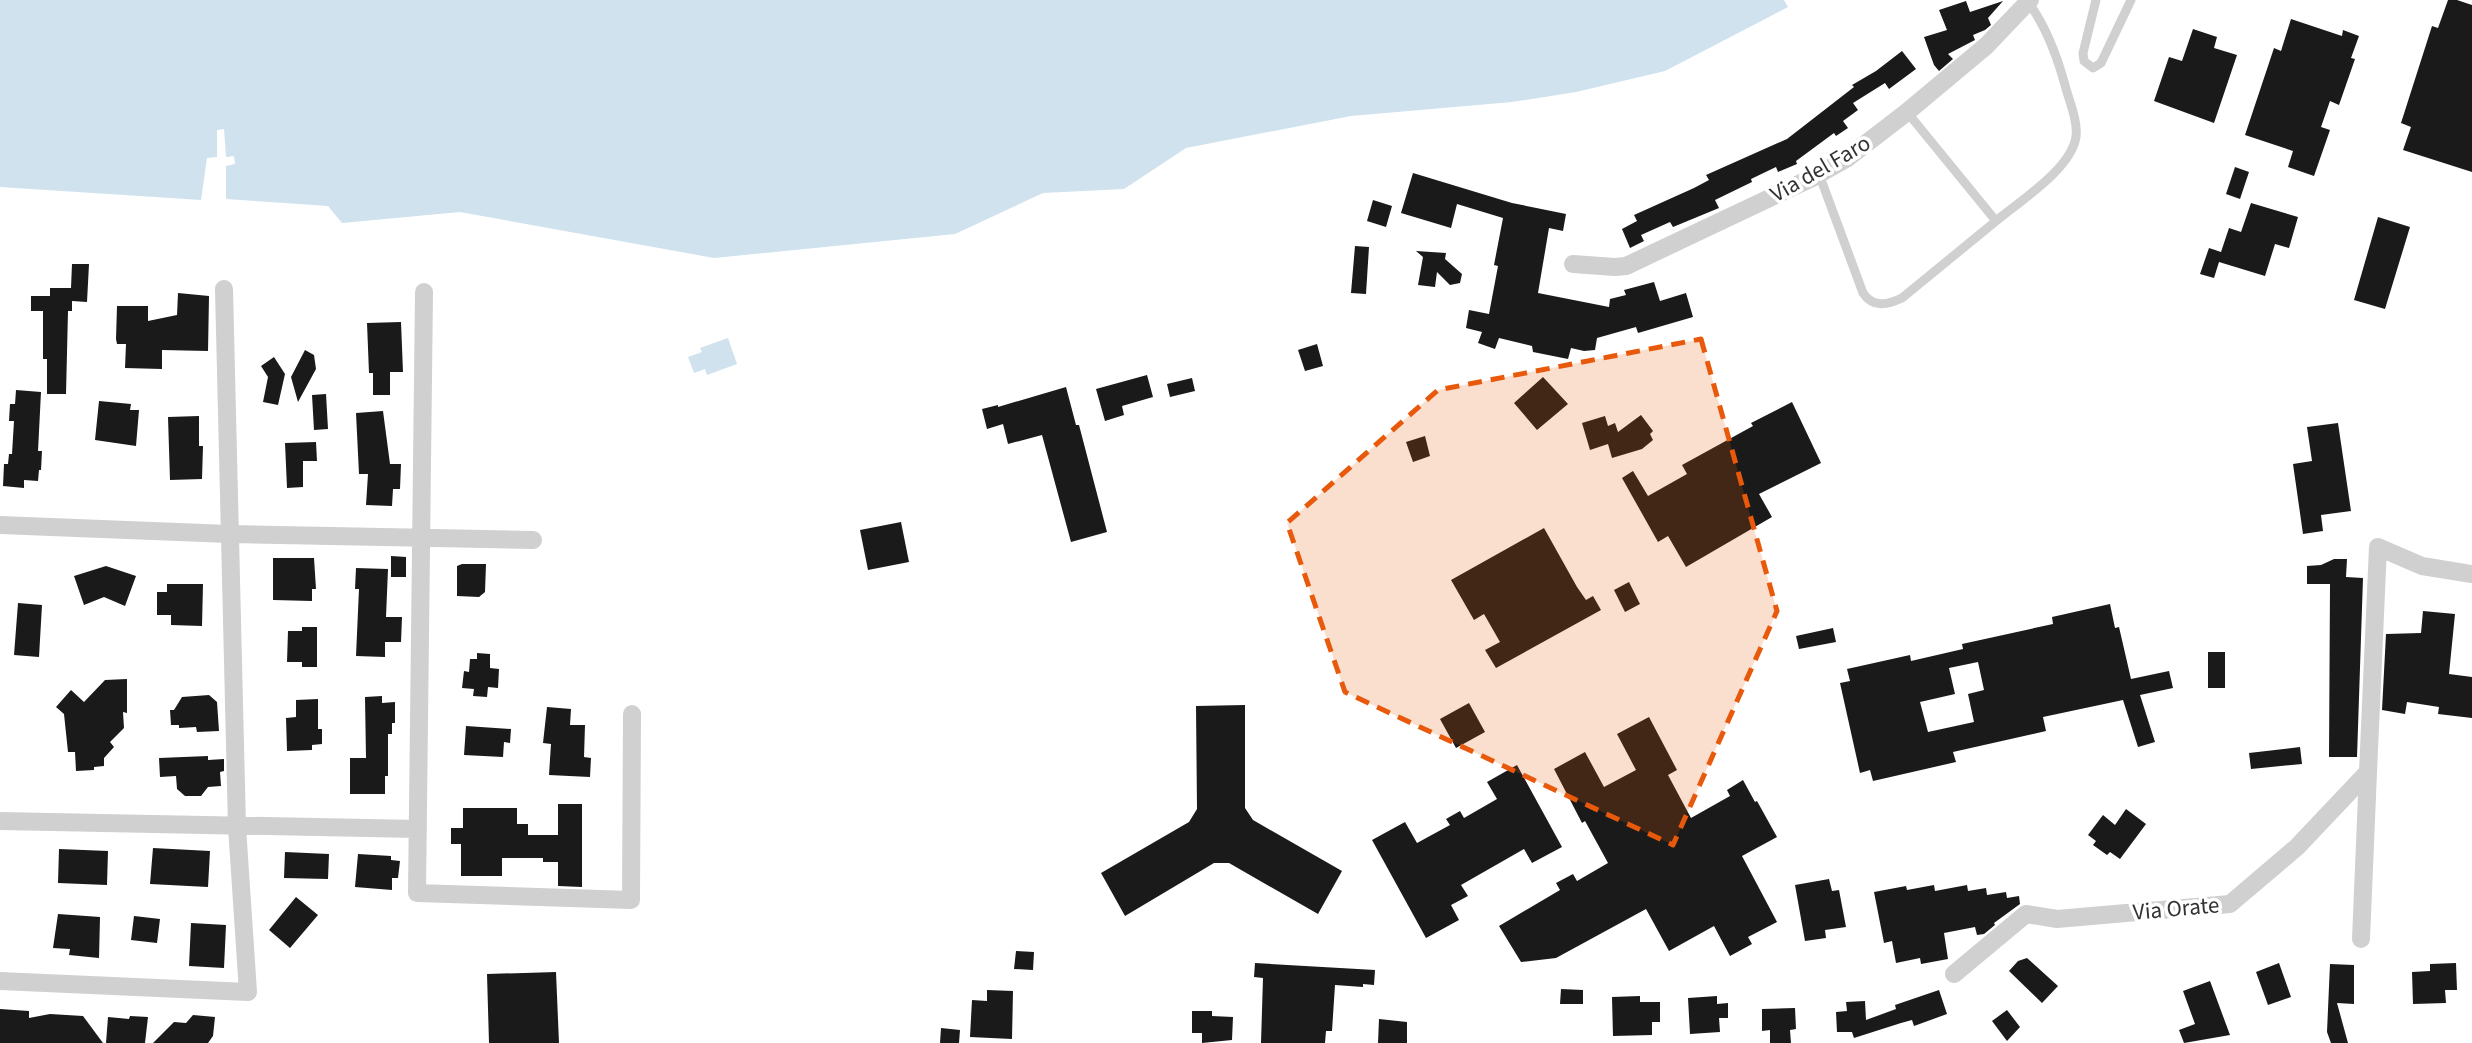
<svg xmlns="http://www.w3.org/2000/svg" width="2472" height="1043" viewBox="0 0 2472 1043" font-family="'Source Sans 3',sans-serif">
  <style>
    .water { fill: #cfe2ee }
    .building { fill: #1a1a1a; fill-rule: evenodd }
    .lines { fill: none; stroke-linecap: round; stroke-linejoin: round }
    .lane { stroke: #d0d0d0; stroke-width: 9 }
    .street { stroke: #d0d0d0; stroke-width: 18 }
    .marked { fill: #e8590c; fill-opacity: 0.2; stroke: #e8590c; stroke-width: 5; stroke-dasharray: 14 9; stroke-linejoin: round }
    .labels { text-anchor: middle; stroke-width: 7; stroke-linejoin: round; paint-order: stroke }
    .street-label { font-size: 23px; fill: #333; stroke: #fff }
  </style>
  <rect width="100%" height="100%" fill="#fff"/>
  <!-- water -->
  <path class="water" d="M0 0H1784L1788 7 1665 71 1576 92 1512 102 1351 116 1186 148 1124 189 1043 193 955 234 714 258 460 212 342 223 328 206 226 199V166L235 164 234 156 226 157 224 129 217 130V157L207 158 201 200 0 187Z
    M728 338 737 364 707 375 705 369 694 373 688 357 702 352 700 348Z"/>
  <!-- building -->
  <path class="building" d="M2448 0H2457L2472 5V172L2403 150 2411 127 2401 123 2432 26 2438 28Z
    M1966 1 1970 12 2003 1 1988 18 1991 25 1985 30 1973 35 1975 40 1948 54 1953 59 1939 71 1934 65 1924 37 1947 30 1939 10Z
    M2291 19 2342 36 2343 30 2359 36 2351 58 2355 59 2339 105 2330 101 2321 127 2330 130 2314 176 2288 167 2293 151 2245 135 2274 48 2281 51Z
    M2193 29 2217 37 2214 48 2237 55 2214 123 2154 101 2169 57 2182 61Z
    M1902 51 1916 69 1889 89 1885 83 1853 103 1858 110 1843 121 1848 128 1836 136 1834 133 1796 161 1797 164 1778 172 1776 167 1751 179 1752 182 1715 200 1719 208 1673 227 1670 222 1641 235 1644 241 1630 248 1622 229 1637 221 1634 215 1694 188 1709 180 1706 175 1787 139 1854 87 1852 85 1876 71Z
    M2235 167 2249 172 2240 199 2226 194Z
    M1413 173 1512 203 1566 214 1563 231 1549 228 1538 293 1609 307 1610 299 1626 295 1624 290 1654 282 1660 301 1686 293 1693 317 1638 333 1636 327 1597 338 1595 350 1584 351 1571 348 1568 359 1533 352 1532 346 1499 338 1495 349 1478 343 1482 332 1466 328 1469 310 1489 314 1498 266 1494 265 1503 218 1457 204 1451 228 1401 213Z
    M1373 200 1392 206 1386 227 1367 221Z
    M2251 203 2298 217 2289 248 2275 244 2265 276 2219 262 2214 278 2200 274 2209 248 2221 252 2229 228 2241 232Z
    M2378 217 2410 227 2385 309 2354 300Z
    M1355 246 1369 247 1366 294 1351 293Z
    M1416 251 1446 253 1445 259 1462 274 1460 283 1450 285 1437 272 1435 287 1418 285 1423 257Z
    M72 264H89L87 302 72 301V311H68L66 394H47V359H43V311H31V296H50V288H71Z
    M178 293 209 296 208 351 162 350V369L125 368 126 344H117L116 339 117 306H148V321L177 315Z
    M401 322 403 372H390V395H373V373H369L367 323Z
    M1317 344 1323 366 1305 371 1298 350Z
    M305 350 314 355 316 369 298 402 291 377Z
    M274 357 285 374 278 405 263 402 268 377 261 366Z
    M1147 375 1153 397 1122 406 1124 415 1105 421 1096 389Z
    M1543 377 1568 404 1537 430 1514 403Z
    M1192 378 1195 391 1170 397 1167 384Z
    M1066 387 1076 425H1079L1107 532 1071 542 1042 435 1008 444 1003 424 987 429 982 409 998 405V407Z
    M16 390 41 392 38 451H42L41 470H39L38 481 24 480V488L3 486 4 464H8L9 454H12L14 421H9L10 404H15Z
    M326 394 328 429 314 430 312 395Z
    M99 401 131 404 130 410H139L136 446 95 440Z
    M1792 402 1821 463 1759 494 1772 517 1686 567 1668 536 1658 542 1622 478 1633 471 1648 496 1687 474 1682 465 1753 426 1751 423Z
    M383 411 390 464H401L400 489H393L392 506 366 505 368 474H359L356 413Z
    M1641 415 1653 431 1650 434 1653 440 1642 449 1612 458 1608 444 1590 450 1582 423 1605 416 1608 426 1615 423 1618 432Z
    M199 416V446H203L202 479 170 480 168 417Z
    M2338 423 2351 511 2321 515 2323 531 2303 534 2293 464 2312 461 2307 427Z
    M1425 436 1430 456 1413 462 1406 442Z
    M316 442 317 461H303V487L287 488 285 443Z
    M901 522 909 562 868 570 860 530Z
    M1544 528 1577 587 1586 600 1593 596 1601 610 1496 668 1485 650 1500 642 1484 614 1474 620 1451 580Z
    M391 556 406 557V577H391Z
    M273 558H314L316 589H312V601L273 600Z
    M2334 559H2347L2346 577 2363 578 2357 757H2329L2330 584H2307V566L2321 565Z
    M462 564H486L485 592 479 597 457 596V566Z
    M106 566 136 576 125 606 104 597 84 605 74 576Z
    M356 568 388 569 386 617H402L401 642H385V657L356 656 359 589H355Z
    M1629 582 1640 604 1625 612 1614 590Z
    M167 584H203L202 626 171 625V615H157V592H167Z
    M18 603 42 605 39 657 14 655Z
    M2110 604 2115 628 2119 627 2131 679 2169 671 2173 688 2140 695 2155 742 2138 747 2123 700 2043 717 2046 731 1953 752 1956 762 1873 781 1870 770 1860 773 1840 683 1850 681 1847 669 1910 655 1911 661 1963 649 1962 644 2053 624 2052 617ZM1978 662 1984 690 1968 694 1974 722 1928 732 1920 702 1955 694 1949 668Z
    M2423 611 2455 614 2449 674 2472 677V718L2438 714 2439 707 2407 702 2405 714 2382 710 2386 634 2421 633Z
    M302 627H317V667H302V662H287L288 631H302Z
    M1833 628 1836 642 1799 649 1796 636Z
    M2208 652H2225V688H2208Z
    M477 653 490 654V668L499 669 498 688 488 687 487 697 473 696 474 689 462 688 464 671 469 672 470 659H477Z
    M127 679V713L123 712 124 728 110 742 114 747 104 758V766L94 767V770L76 771 75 752H68L64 714 56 707 71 690 84 702 105 680Z
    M209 695 217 702 219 731 197 732 196 727 179 728V725H171L170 710H174L182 697Z
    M382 696V703L395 702V723H392V734H388V776H385V794H350V758H366L365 697Z
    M318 699V729H322V744L312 745V750L287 751 286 718 296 717V700Z
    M1469 703 1485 732 1456 748 1440 719Z
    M1245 705V808L1253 820 1342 871 1318 914 1229 863H1214L1125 916 1101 873 1189 822 1197 809 1196 706Z
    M547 707 571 709 570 725H585L584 757 591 758 590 777 549 775 551 744 543 743Z
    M1649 717 1677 770 1668 775 1691 818 1730 796 1727 790 1743 780 1755 802 1757 801 1777 837 1742 856 1777 922 1748 937 1752 944 1730 956 1714 926 1669 951 1646 909 1556 958 1521 962 1499 926 1560 890 1556 883 1573 874 1577 881 1608 863 1585 821 1582 823 1554 769 1585 752 1604 787 1636 770 1617 734Z
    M466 726 511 729 510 743 504 742 503 757 464 755Z
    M2300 747 2302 764 2251 769 2249 753Z
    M208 756V760L224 759V771L220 772 221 786 208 787 201 796H185L177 789 176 776 160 777 159 758Z
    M1517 765 1562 847 1532 863 1524 849 1461 885 1468 896 1451 905 1459 920 1426 938 1372 840 1405 822 1417 843 1450 825 1446 819 1460 811 1464 818 1497 799 1487 782Z
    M558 804H582V887L558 886V862H543V858H502V876H461V844H451V828H463V808H517V824H528V835H558Z
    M2126 809 2146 824 2120 859 2110 852 2107 855 2093 845 2096 841 2088 835 2103 815 2115 825Z
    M153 848 210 851 208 887 150 884Z
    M59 849 108 851 107 885 58 883Z
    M285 852 329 854 328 879 284 878Z
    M358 854 391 856V860L400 861 398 878H392V890L355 887Z
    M1829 879 1832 891 1839 890 1846 927 1825 930 1826 938 1805 941 1795 885Z
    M1934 885 1935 891 1967 885 1968 891 1986 888 1987 895 2006 892 2007 898 2019 896 2020 904 1994 923 1995 925 1984 934 1977 935 1975 927 1944 933 1948 959 1921 964 1920 958 1896 963 1892 941 1884 943 1874 892 1906 886 1907 890Z
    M296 897 318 915 290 948 269 930Z
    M58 914 100 917 99 958 69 955 70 949 53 948Z
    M134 916 160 919 157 943 131 940Z
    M191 923 226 925 224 968 189 966Z
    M1016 951 1034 952 1033 970 1014 969Z
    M2027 958 2058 986 2042 1003 2009 971 2018 961Z
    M1255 963 1375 970 1374 985 1363 984V987L1335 985 1332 1031H1326L1325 1043H1261L1263 978 1254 977Z
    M2279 963 2291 997 2268 1005 2256 972Z
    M2456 963 2457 990H2445L2446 1003 2413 1004 2412 972 2430 971V964Z
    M2330 964 2354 965V1004L2337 1003 2348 1043H2331L2327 1032Z
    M556 972 559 1043H489L487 974Z
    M2210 981 2230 1035 2184 1043 2179 1030 2195 1024 2183 991Z
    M1561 989 1583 990V1004H1560Z
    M987 990 1013 991 1012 1039 970 1037 972 1000 987 1001Z
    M1939 990 1947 1014 1914 1026 1912 1020 1901 1023 1854 1038 1852 1032H1837L1836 1012 1847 1011 1846 1002 1865 1001 1866 1020 1896 1009 1895 1005Z
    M1640 996V1002H1660V1022H1652V1035L1613 1036 1612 997Z
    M1717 996V1004L1728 1003V1018H1719L1720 1032 1690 1034 1688 998Z
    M1795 1008 1796 1029 1790 1030 1791 1043H1770V1030L1762 1031V1009Z
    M0 1009 29 1011V1018L50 1014 83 1016 103 1043H0Z
    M2007 1010 2020 1027 2007 1041 1992 1021Z
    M1192 1011H1212V1016L1233 1017 1232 1040 1202 1043V1033H1192Z
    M193 1015 215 1017 213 1036 208 1043H153L174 1022 186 1023Z
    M130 1016 148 1017 145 1043H106L108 1017 129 1019Z
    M1379 1019 1407 1022V1043H1378Z
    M941 1028 960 1030 959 1043H940Z"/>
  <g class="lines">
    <!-- lane -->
    <path class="lane" d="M2096 0 2083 53 2084 61 2093 68 2101 63 2131 0
      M1819 174 1863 293C1873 308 1887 305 1902 298L1996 221 1907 112
      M1996 221C2020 201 2071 169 2076 137 2078 120 2069 101 2065 85 2057 56 2046 26 2028 2"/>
    <!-- street -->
    <path class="street" d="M1573 264 1615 267 1626 266 1814 177 1846 159 1907 112 1986 46 2030 0
      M424 292 417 893 631 900 632 714
      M0 525 229 534 533 540
      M0 821 418 829
      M2361 939 2368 772
      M1954 974 2026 914 2057 919 2230 904 2297 847 2368 772 2378 547 2422 566 2472 574
      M0 981 248 992 237 827 224 289"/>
  </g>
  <!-- marked area -->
  <path class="marked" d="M1701 339 1777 611 1673 845 1345 692 1287 523 1438 390Z"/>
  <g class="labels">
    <!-- street labels -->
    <g class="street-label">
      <text transform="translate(1820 168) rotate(-30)" y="8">Via del Faro</text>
      <text transform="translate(2176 908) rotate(-5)" y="8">Via Orate</text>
    </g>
  </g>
</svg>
